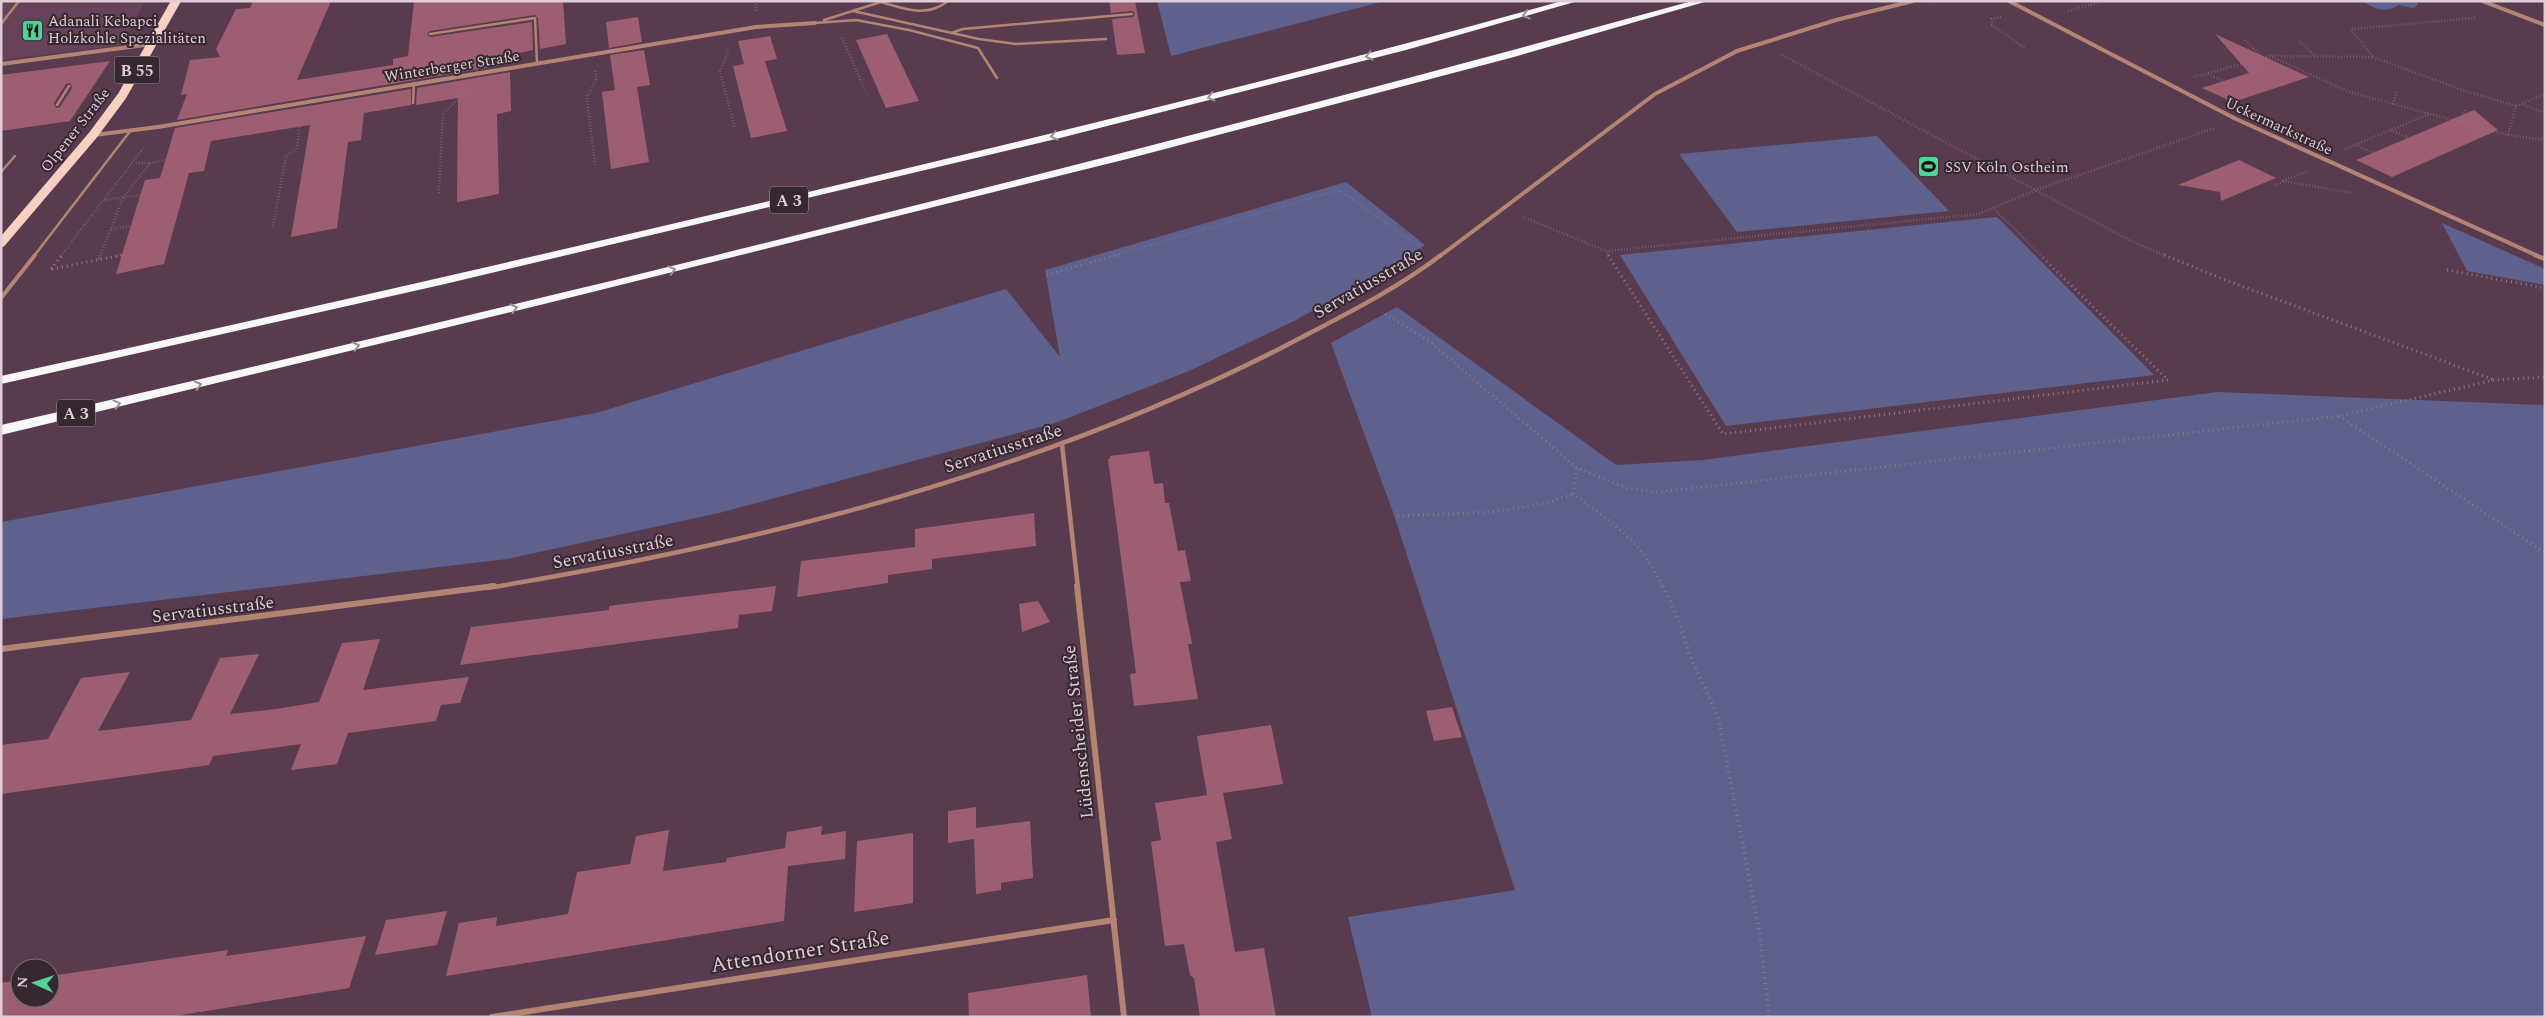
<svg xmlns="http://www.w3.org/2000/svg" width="2546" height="1018" viewBox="0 0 2546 1018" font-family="Spectral,serif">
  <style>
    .built { fill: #67435b }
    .green { fill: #5e618e }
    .building { fill: #9d5e71; fill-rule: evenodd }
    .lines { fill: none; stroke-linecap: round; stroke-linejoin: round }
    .path-far2 { stroke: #917788; stroke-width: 2.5; stroke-dasharray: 0.5 2.5; stroke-linecap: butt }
    .path-far1 { stroke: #917788; stroke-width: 3; stroke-dasharray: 1 4; stroke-linecap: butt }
    .path { stroke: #917788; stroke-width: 4; stroke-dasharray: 1 4.5; stroke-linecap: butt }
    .lane-far1 { stroke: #b48472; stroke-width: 2.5 }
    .lane { stroke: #b48472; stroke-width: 4 }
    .street-far2 { stroke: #b48472; stroke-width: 4 }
    .street-far1 { stroke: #b48472; stroke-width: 4.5 }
    .street { stroke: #b48472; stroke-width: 6 }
    .primary { stroke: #f8d0c2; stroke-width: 9 }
    .highway { fill: #f7f7f7; fill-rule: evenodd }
    .oneway { stroke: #969094 }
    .labels { text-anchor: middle; stroke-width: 4; stroke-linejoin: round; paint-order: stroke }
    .far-poi-label { font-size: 15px; fill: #dfccd7; stroke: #362830; text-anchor: start }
    .far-street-label { font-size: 15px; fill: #dfccd7; stroke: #362830 }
    .shield { fill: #362830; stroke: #ac9ba5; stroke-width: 1 }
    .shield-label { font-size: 16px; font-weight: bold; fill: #dfccd7 }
    .street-label { font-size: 18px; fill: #dfccd7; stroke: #362830 }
    .near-street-label { font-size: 21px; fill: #dfccd7; stroke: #362830 }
  </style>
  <rect width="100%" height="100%" fill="#593b4f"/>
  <!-- built -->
  <path class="built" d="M1 1H145L120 45 1 60Z"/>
  <!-- green -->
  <path class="green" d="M1157 1H1385L1171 56Z
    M2364 1H2415L2418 4 2414 8 2398 5C2389 13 2373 10 2364 1Z
    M1877 136 1949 211 1737 232 1679 154Z
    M1346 182 1425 245 1369 279 1294 321 1189 371 1055 423 719 513 507 559 1 619V522L596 413 1006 289 1060 357 1045 270Z
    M1997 217 2154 375 1726 426 1620 255Z
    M2442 223 2545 269V285L2467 271Z
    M1397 307 1616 465 1703 460 2217 392 2545 405V1017H1372L1348 917 1515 890 1394 515 1331 343Z"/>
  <!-- building -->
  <path class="building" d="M253 1H331L297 80 393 65V59L408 56 414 1H563L566 44 540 49 538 18 535 15 430 31 427 34 430 37 532 22 533 50 509 55V64L177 120 187 94 181 95 190 60 220 57 216 49 236 9 250 8Z
    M1109 1H1135L1145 53 1117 55 1112 19 1133 17 1135 13 1132 11 1111 13Z
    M638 17 642 42 609 48 606 22Z
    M887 34 908 78 919 101 886 108 856 40Z
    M2215 34 2309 77 2233 102 2202 88 2249 73Z
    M770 36 777 59 765 61 787 131 751 138 733 66 744 64 738 41Z
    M644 50 650 85 637 87 649 162 611 169 602 92 615 90 610 55Z
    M110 61 70 121 1 131V75ZM70 83 72 88 60 107 56 108 54 103 66 84Z
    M510 72 511 111 497 114 499 194 457 202 458 98 416 105 417 88Z
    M411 89V105L364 113 361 140 348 142 337 228 291 237 310 125 211 141 204 171 189 173 164 264 116 274 145 180 160 178 175 128Z
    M2474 110 2498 130 2392 177 2356 160Z
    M2239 160 2276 178 2221 201 2220 192 2178 185Z
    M1149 451 1154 484 1163 483 1165 503H1169L1178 551 1185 550 1191 581 1180 582 1192 644H1188L1198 699 1134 706 1130 674 1136 673 1108 459H1110V456Z
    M1034 513 1036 546 932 559V569L888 575V583L797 597 801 561 915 547V529Z
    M776 586 772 611 739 615 738 628 460 665 471 627 609 610V606L632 603Z
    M1038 601 1050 622 1022 632 1019 604Z
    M380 639 363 690 469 677 460 703 441 705 436 721 348 733 337 764 291 770 301 744 213 756 209 765 1 794V745L48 739 81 678 130 672 98 731 191 720 220 658 259 654 230 714 276 709 319 702 342 643Z
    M1452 707 1462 737 1434 741 1426 711Z
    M1271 725 1283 784 1223 793 1232 839 1216 842 1235 952 1264 948 1276 1017H1200L1194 978 1190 975 1184 944 1165 946 1151 842 1161 840 1155 803 1207 795 1197 736Z
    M976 807V828L1030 821 1033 878 1001 883V890L976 894 974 839 948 843V811Z
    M822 826 821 835 846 831 845 859 788 866 784 921 446 976 459 923 497 917 496 926 568 914 577 872 630 864 636 836 669 830 663 871 726 862 727 858 785 848 787 832Z
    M913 833V903L854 912 857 841Z
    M447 911 437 945 375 955 386 920Z
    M366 936 349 988 169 1017H1V983L20 980V998H50V976L228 950 226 956Z
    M1087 975 1091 1017H969L968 993Z"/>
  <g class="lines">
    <!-- path-far2 -->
    <path class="path-far2" d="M756 1V11
      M1250 1H1254
      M1930 3 1936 1
      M2068 11 2103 1
      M2001 17 1992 19V25L2026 49
      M2352 29 2475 18
      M842 38 868 97
      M2245 40 2262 57
      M2300 42 2314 55
      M726 49 728 52 720 71 735 129
      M1782 55 2133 242 2167 256
      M2270 56 2349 92 2508 135 2545 140
      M2373 57 2462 90 2516 106
      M2243 63 2259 70
      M595 71 597 78 587 97 595 165
      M2208 74 2223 81
      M2194 77 2270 56 2373 57 2351 29
      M2545 94 2521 104 2545 113
      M2393 104 2397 91
      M2461 122 2465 109
      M2391 130 2409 138
      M2508 135 2516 106 2521 104
      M2356 145 2374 153
      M2345 149 2429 114
      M150 163 165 160
      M2283 181 2308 171
      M2275 186 2283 181 2352 193
      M439 193 443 113 464 94
      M104 200 141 195
      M1993 208 2042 256
      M1993 208 2036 190 2215 128
      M1523 217 1606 251
      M273 226 286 156 297 148 300 121
      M111 229 131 226
      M61 256 144 147
      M100 256 123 198 150 163H134
      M117 256 122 255
      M1113 256 1339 190 1422 248
      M1609 256 1606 251 1979 214 1993 208"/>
    <!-- path-far1 -->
    <path class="path-far1" d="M1608 255 1723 434 2168 380 2040 255
      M2164 255 2228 281 2494 380
      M99 259 101 255
      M51 269 62 255
      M52 269 122 255
      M2447 270 2545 288
      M1047 275 1117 255
      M1385 314 1429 341 1577 468 1627 488 1657 492 2339 416 2494 380 2545 377
      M2339 416 2545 553
      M1577 468 1573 494C1613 523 1642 541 1663 588
      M1398 516C1457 513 1517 515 1573 494"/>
    <!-- path -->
    <path class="path" d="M1663 586 1680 623 1688 651 1718 717 1760 934 1769 1017"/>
    <!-- lane-far1 -->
    <path class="lane-far1" d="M881 2C904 9 927 18 948 1
      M853 11 979 39 1016 44 1106 39
      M824 20 884 1
      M815 23 856 20 909 30 978 48 997 78
      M1 24 19 1
      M951 33 963 29 1132 14
      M430 34 535 18 537 63
      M413 103 414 83
      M57 105 69 86
      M1 172 15 156
      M34 256 131 130"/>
    <!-- lane -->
    <path class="lane" d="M1 298 35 255"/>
    <!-- street-far2 -->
    <path class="street-far2" d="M2009 1 2236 119 2538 256
      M2482 1 2545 25
      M1 64 152 44
      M94 135 158 127 756 27 815 23
      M1440 256 1655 94 1737 51 1836 20 1913 1"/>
    <!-- street-far1 -->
    <path class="street-far1" d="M2535 255 2545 259
      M1062 444 1078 588
      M487 588C761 543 1038 473 1287 345 1340 317 1394 291 1441 255"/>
    <!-- street -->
    <path class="street" d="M1077 586 1124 1017
      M1 649 494 586
      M492 1017 1114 920"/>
    <!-- primary -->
    <path class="primary" d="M1 243 93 135 122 96 176 1"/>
    <!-- highway -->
    <path class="highway" d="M1562 1H1578L1406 50 1060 138 445 284 1 384V376C285 314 568 249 850 182 1088 125 1326 67 1562 1Z
      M1692 1H1708L1514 57 1127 159 540 305 1 435V425C206 379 411 329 615 280 975 192 1334 100 1692 1Z"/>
  </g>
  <!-- one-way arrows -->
  <defs><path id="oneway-chevron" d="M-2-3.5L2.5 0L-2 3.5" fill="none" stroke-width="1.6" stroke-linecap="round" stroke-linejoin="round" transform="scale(1.25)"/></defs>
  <g class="oneway">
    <use href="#oneway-chevron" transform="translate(1526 15) rotate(164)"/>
    <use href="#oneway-chevron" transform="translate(1369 56) rotate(166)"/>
    <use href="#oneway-chevron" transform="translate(1211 97) rotate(166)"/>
    <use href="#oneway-chevron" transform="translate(1054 136) rotate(167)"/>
    <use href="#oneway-chevron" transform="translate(672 270) rotate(-14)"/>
    <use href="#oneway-chevron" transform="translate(514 308) rotate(-14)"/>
    <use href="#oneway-chevron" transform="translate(356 346) rotate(-14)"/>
    <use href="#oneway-chevron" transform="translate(198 385) rotate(-14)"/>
    <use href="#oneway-chevron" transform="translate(117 404) rotate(-13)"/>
  </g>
  <!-- icons -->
  <defs>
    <symbol id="restaurant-square" viewBox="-11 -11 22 22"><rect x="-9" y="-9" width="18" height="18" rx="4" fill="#50d398" stroke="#362830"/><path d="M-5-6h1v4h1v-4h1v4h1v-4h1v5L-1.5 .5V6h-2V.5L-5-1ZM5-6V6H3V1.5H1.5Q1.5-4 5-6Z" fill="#111"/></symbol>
    <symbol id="stadium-square" viewBox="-11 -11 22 22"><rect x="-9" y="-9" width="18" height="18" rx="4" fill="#50d398" stroke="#362830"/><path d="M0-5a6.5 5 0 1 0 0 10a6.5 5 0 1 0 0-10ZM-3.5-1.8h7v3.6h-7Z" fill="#111"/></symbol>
  </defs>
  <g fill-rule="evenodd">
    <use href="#restaurant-square" x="20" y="18" width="25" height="25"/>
    <use href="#stadium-square" x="1916" y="154" width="25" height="25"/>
  </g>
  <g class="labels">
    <!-- far-poi labels -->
    <g class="far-poi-label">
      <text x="48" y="26">Adanali Kebapci<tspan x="48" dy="17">Holzkohle Spezialitäten</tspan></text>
      <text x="1945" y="172">SSV Köln Ostheim</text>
    </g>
    <!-- far-street labels -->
    <g class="far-street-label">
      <text transform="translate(452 66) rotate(-9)" y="5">Winterberger Straße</text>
      <text transform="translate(2279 126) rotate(25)" y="5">Uckermarkstraße</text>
      <text transform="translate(75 130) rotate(-52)" y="5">Olpener Straße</text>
    </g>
    <!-- shield labels -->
    <g class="shield">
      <rect x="114.5" y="56.5" width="45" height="27" rx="4"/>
      <rect x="770" y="186.5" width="38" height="27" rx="4"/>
      <rect x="57" y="399.5" width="38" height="27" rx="4"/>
    </g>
    <g class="shield-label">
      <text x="137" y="76">B 55</text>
      <text x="789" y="206">A 3</text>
      <text x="76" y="419">A 3</text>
    </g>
    <!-- street labels -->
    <g class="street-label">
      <text transform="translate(1368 283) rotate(-30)" y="6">Servatiusstraße</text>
      <text transform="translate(1003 448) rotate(-18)" y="6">Servatiusstraße</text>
      <text transform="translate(613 551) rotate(-11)" y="6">Servatiusstraße</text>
      <text transform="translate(213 609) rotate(-7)" y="6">Servatiusstraße</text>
      <text transform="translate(1078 732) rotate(-96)" y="6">Lüdenscheider Straße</text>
    </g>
    <!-- near-street labels -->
    <g class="near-street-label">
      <text transform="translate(800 951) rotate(-9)" y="7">Attendorner Straße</text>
    </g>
  </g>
  <!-- border -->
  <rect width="2546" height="1018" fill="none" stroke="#dfccd7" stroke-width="5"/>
  <!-- north arrow -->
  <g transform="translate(35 983) rotate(273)"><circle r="24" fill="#362830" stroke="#7a6a73"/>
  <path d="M0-4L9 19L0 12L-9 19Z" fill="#50d398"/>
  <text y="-8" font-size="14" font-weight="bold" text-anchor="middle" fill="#dfccd7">N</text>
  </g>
</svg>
